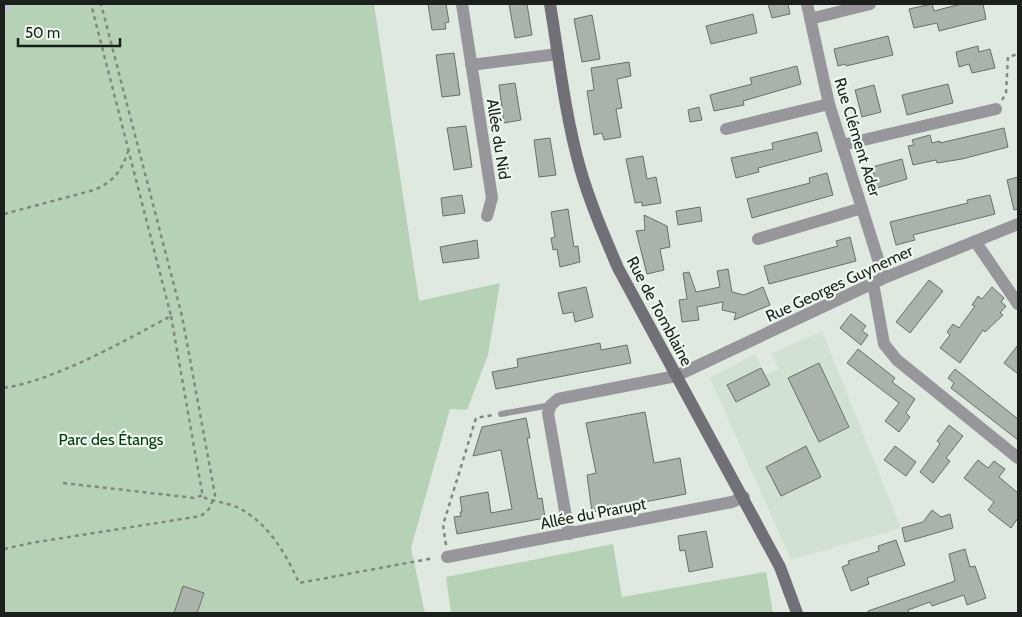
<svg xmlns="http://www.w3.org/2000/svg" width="1022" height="617" viewBox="0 0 1022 617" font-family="Cabin,sans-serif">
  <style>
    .built { fill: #d1e2d2 }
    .green { fill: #b6d2b6 }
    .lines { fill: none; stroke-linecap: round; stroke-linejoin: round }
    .stream { stroke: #c8bde4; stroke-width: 4.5 }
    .building { fill: #a9b3a9; stroke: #687169 }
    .path { stroke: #818881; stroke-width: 2.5; stroke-dasharray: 4 4; stroke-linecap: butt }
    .lane { stroke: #97969b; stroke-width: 6 }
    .street { stroke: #97969b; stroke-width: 12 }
    .secondary { stroke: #727077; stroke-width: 12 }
    .labels { text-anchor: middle; stroke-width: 4.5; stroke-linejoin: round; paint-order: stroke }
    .street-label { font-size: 16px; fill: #1c201d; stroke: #ecf7ed }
    .park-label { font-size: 16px; fill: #03360d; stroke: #ecf7ed }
  </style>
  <rect width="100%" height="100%" fill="#dfe9df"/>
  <!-- built -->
  <path class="built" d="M822 331 901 528 791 560 710 378 755 354 765 375 779 369 771 354Z"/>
  <!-- green -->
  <path class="green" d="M4 4H374L419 301 500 283 488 355 467 410 450 409 411 548 425 613H4Z
    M613 544 622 597 766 572 773 613H451L446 577Z"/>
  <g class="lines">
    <!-- stream -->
    <path class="stream" d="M4 13 7 4"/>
  </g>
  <!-- building -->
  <path class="building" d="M428 4H446L449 22 445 23 446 29 432 30Z
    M509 4H527L532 35 515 38Z
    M768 4H788L790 14 772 18Z
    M932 4 934 11 961 4H983L986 19 939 31 937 23 914 28 909 9Z
    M753 14 757 33 711 44 706 26Z
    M592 15 600 59 582 62 574 19Z
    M888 36 893 55 846 66 845 64 838 66 834 49Z
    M978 46 979 52 990 49 995 68 972 73 969 64 959 67 956 52Z
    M454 53 460 95 442 97 436 55Z
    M629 62 631 76 617 79 622 108 616 109 621 137 604 140 602 133 594 135 587 91 594 90 591 68Z
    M797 66 801 84 743 101 744 105 714 111 710 95 752 84 750 78Z
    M515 83 521 120 504 123 499 85Z
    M948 84 953 103 907 115 902 95Z
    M874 85 881 112 862 117 855 90Z
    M699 107 702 120 690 122 688 110Z
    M466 126 472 167 454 170 447 128Z
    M1004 128 1008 147 962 159 937 163 936 160 913 165 908 146 914 145 912 140 930 135 932 143 940 141V143Z
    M817 132 822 151 758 168 759 172 736 178 731 158 773 149 772 143Z
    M550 138 556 175 539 177 534 140Z
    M643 156 647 179 656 177 661 203 642 206V202L635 203 626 159Z
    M902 159 907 179 877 188 872 167Z
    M827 173 833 195 752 218 747 199 810 183 809 178Z
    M1018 177V209L1014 210 1007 180Z
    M462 195 465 213 443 216 441 198Z
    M990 195 995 214 913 235 915 240 896 245 890 222 968 203 967 200Z
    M700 207 702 221 678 225 676 211Z
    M568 209 574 247 578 246 580 262 560 267 557 249 553 250 551 238 555 237 551 212Z
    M644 215 667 226 670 247 660 249 664 270 647 274 636 231 645 230Z
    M850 237 856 261 769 284 764 266 838 246 836 241Z
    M477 240 479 258 443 263 440 247Z
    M728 269 732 292 744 295 763 287 770 305 734 320 736 313 722 310 723 302 697 307 699 320 682 322 679 300 687 299 683 273 689 272 696 292 720 287 717 271Z
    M929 280 943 291 910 333 896 322Z
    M586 287 593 317 575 322 573 312 563 314 558 293Z
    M992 287 1004 298 1001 302 1006 306 1000 313 1003 315 985 332 983 330 960 363 940 348 950 335 947 332 953 324 959 328 975 306 972 305 978 296 982 299Z
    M851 314 866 326 862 331 868 335 861 345 840 328Z
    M600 343 601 350 627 345 631 363 496 389 492 372 518 367 517 359Z
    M1018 345V374L1004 363Z
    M858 349 895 378 892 382 915 399 906 413 910 417 899 432 885 421 899 403 847 363Z
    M819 363 849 427 819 442 788 378Z
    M761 368 770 385 736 402 727 385Z
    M955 369 1018 419V440L951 388 954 383 948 378Z
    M645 412 654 463 680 458 686 494 592 512 587 475 596 473 586 423Z
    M526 418 530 438H527L538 499 542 498 545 518 457 534 454 517 461 516 460 512H462L460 497 488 492 491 513 512 509 501 450 473 456 482 427Z
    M949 425 963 436 946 458 950 461 933 483 920 472 940 444 937 441Z
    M806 446 821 477 781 496 766 467Z
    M895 446 916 462 906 476 884 460Z
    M978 460 988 468 994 461 1005 469 999 477 1018 493V518L1011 528 988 510 994 502 964 478Z
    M932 510 941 517 950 514 953 528 905 542 902 528 923 522Z
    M706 531 713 567 689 572 685 550 680 551 678 536Z
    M896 540 905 565 867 578 869 584 851 591 842 567 849 564 848 561 879 551 878 546Z
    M965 549 970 567 975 566 986 598 967 605 964 595 932 606 930 602 908 610 909 613H868V611L955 581 949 554Z
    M183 586 204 593 197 613H174Z"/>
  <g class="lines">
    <!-- path -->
    <path class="path" d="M1002 100 1006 93 1008 57 1018 54
      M4 214 94 190C113 182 122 171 128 151
      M171 316 202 492 205 498C216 502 229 503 239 508 269 524 286 554 299 583L434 558
      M4 388C58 379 122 342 171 316L91 4
      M63 483 195 498 203 495
      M446 545 443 525 476 418 493 415
      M4 549 31 543 201 516 209 509 215 495 182 316 101 4"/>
    <!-- lane -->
    <path class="lane" d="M501 414 551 405"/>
    <!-- street -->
    <path class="street" d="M462 4 492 198 487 216
      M807 4 829 104 884 278
      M810 19 870 4
      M471 65 558 54
      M726 129 829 104
      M842 145 996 109
      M758 239 862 208
      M975 241 1018 304
      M873 283 884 344 897 360 1018 458
      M569 534 548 413 551 405 558 399 676 376 884 278 1018 224
      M447 557 732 502 744 497"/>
    <!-- secondary -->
    <path class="secondary" d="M550 4C559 58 565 115 580 168 590 203 604 235 618 268L780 567 797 613"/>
  </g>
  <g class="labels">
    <!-- street labels -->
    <g class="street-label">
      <text transform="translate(858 137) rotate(73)" y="6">Rue Clément Ader</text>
      <text transform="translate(499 139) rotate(81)" y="6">Allée du Nid</text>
      <text transform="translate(839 283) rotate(-25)" y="6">Rue Georges Guynemer</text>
      <text transform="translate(660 311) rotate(62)" y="6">Rue de Tomblaine</text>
      <text transform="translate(593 513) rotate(-11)" y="6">Allée du Prarupt</text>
    </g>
    <!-- park labels -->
    <g class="park-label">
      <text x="111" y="445">Parc des Étangs</text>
    </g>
  </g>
  <!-- border -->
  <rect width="1022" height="617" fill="none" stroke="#1c201d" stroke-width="10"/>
  <!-- scale -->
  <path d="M18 38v8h102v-8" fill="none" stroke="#1c201d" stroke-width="2.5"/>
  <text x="25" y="38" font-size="15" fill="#1c201d" stroke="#ecf7ed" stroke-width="4" paint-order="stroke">50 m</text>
</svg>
